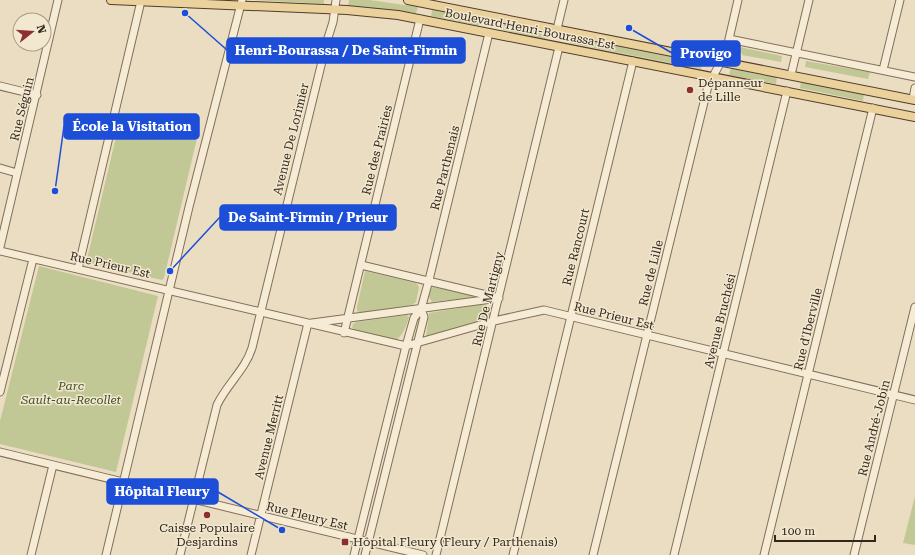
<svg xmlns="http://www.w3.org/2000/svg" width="915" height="555" viewBox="0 0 915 555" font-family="'Roboto Serif',serif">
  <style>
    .green { fill: #c2c796 }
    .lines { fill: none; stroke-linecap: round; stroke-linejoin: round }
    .minor-casing { stroke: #826f5a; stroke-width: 9 }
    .major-casing { stroke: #503d2e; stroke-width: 10 }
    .minor { stroke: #f6ebd4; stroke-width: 7 }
    .major { stroke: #ebd19b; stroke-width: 8 }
    .poi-dot { fill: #8c2f31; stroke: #f2e8d0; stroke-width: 1.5 }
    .labels { text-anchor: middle; stroke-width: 3; stroke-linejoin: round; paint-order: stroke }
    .street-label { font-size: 12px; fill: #33271d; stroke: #f2e8d0 }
    .poi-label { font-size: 12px; fill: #33271d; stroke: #f2e8d0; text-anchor: start }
    .park-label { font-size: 12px; font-style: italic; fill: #444e26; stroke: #f2e8d0 }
    .leader { fill: none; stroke: #1d4ed8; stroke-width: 1.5 }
    .callout-dot { fill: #1d4ed8; stroke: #f2e8d0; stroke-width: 1.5 }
    .callout { fill: #1d4ed8; stroke: #1d4ed8; stroke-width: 1.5 }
    .callout-label { font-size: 13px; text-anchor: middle; font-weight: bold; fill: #fff }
  </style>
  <rect width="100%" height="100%" fill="#eaddc1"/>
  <!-- green -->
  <path class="green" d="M253 0H324V4Z
    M349 0H370L418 7 416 13 348 5Z
    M432 10 481 19 479 26 431 16Z
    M504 24 547 32 546 39 503 30Z
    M571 37 702 62 701 69 570 43Z
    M735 46 782 56 781 62 742 55V53L738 52 737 54 734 53Z
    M806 61 870 72 868 79 805 67Z
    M731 68 777 77 776 84 729 75Z
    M801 82 864 94 863 101 800 88Z
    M121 116 198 134 164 278 162 280 89 263 87 259Z
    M39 266 158 296 116 472 0 444V421Z
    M365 271 416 283 419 287 416 302 412 305 361 313 357 311V307Z
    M433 287 474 295 476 297 432 302 429 297V291Z
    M483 304 486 305 491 314 484 322 426 337 429 313Z
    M407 315 409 317C407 325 403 335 396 340L355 331 352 327 353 324 356 322Z
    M915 496V545L903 543Z"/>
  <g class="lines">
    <defs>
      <path id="minor" d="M557 29 564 0
        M729 39 915 77
        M883 70 900 0
        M791 75 809 0
        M0 86 37 95
        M913 99 915 88
        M0 168 17 173
        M0 247 58 0
        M0 251 406 346 494 321 544 310 915 400
        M361 265 495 297
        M78 269 141 1
        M312 323 499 298
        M344 333 420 19
        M0 392 33 259
        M0 452 423 555
        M31 555 53 465
        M106 555 189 207 242 0
        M180 555 217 405C227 384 245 370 252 348L327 41 333 22 336 0
        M251 555 308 323
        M354 555 406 346 414 318 421 309 429 280 489 33
        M365 555 424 317 421 309
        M436 555 559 47
        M513 555 633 61
        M593 555 708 86 726 52 738 0
        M674 555 787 91
        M764 555 873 108
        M854 555 915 307"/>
      <path id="major" d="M111 0 347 10 398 15 915 117
        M408 0 915 100"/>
    </defs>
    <!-- minor casing -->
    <use href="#minor" class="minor-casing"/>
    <!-- major casing -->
    <use href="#major" class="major-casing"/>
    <!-- minor -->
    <use href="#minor" class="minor"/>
    <!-- major -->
    <use href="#major" class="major"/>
  </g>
  <!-- markers -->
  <g class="poi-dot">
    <circle cx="690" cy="90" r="4"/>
    <circle cx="207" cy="515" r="4"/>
    <rect x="341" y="538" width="8" height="8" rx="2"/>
  </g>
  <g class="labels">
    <!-- street labels -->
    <g class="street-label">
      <text transform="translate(530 29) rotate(11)" y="4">Boulevard Henri-Bourassa Est</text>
      <text transform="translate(22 109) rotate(-76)" y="4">Rue Séguin</text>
      <text transform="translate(291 139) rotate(-76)" y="4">Avenue De Lorimier</text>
      <text transform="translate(377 150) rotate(-76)" y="4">Rue des Prairies</text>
      <text transform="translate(445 168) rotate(-76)" y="4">Rue Parthenais</text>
      <text transform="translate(576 247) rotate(-76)" y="4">Rue Rancourt</text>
      <text transform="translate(110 265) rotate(13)" y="4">Rue Prieur Est</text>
      <text transform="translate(651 273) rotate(-76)" y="4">Rue de Lille</text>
      <text transform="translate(488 299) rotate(-76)" y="4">Rue De Martigny</text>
      <text transform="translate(614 316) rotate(14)" y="4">Rue Prieur Est</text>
      <text transform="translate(720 321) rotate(-76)" y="4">Avenue Bruchési</text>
      <text transform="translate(808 329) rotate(-76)" y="4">Rue d'Iberville</text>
      <text transform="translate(874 428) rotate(-76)" y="4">Rue André-Jobin</text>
      <text transform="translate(269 437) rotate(-76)" y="4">Avenue Merritt</text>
      <text transform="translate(307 516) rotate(14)" y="4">Rue Fleury Est</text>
    </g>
    <!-- poi labels -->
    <g class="poi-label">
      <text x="698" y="87">Dépanneur<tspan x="698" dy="14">de Lille</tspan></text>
      <text x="207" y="532" text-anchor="middle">Caisse Populaire<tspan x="207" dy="14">Desjardins</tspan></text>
      <text x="353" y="546">Hôpital Fleury (Fleury / Parthenais)</text>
    </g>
    <!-- park labels -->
    <g class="park-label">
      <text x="71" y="390">Parc<tspan x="71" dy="14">Sault-au-Recollet</tspan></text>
    </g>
  </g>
  <!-- callouts -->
  <path class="leader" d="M185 13L227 50M629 28L672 53M55 191L64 126M170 271L220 217M282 530L218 492"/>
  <g class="callout-dot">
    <circle cx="185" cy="13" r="4"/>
    <circle cx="629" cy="28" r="4"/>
    <circle cx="55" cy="191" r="4"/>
    <circle cx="170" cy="271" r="4"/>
    <circle cx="282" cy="530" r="4"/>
  </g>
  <g class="callout">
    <rect x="227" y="38" width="238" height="25" rx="4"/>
    <rect x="672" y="41" width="68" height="25" rx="4"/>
    <rect x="64" y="114" width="135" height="25" rx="4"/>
    <rect x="220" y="205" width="176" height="25" rx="4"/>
    <rect x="107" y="479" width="111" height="25" rx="4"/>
  </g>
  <g class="callout-label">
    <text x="346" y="55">Henri-Bourassa / De Saint-Firmin</text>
    <text x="706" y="58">Provigo</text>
    <text x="132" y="131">École la Visitation</text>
    <text x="308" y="222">De Saint-Firmin / Prieur</text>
    <text x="162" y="496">Hôpital Fleury</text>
  </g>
  <!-- north arrow -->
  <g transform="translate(32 32) rotate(73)"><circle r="19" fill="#f2e8d0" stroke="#a69b88"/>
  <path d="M0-3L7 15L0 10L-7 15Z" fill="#8c2f31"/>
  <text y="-6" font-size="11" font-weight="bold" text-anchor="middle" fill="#33271d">N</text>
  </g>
  <!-- scale -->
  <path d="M775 535v6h100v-6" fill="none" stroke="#33271d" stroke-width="2"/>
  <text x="781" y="535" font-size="12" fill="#33271d" stroke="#f2e8d0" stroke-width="3" paint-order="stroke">100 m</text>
</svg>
